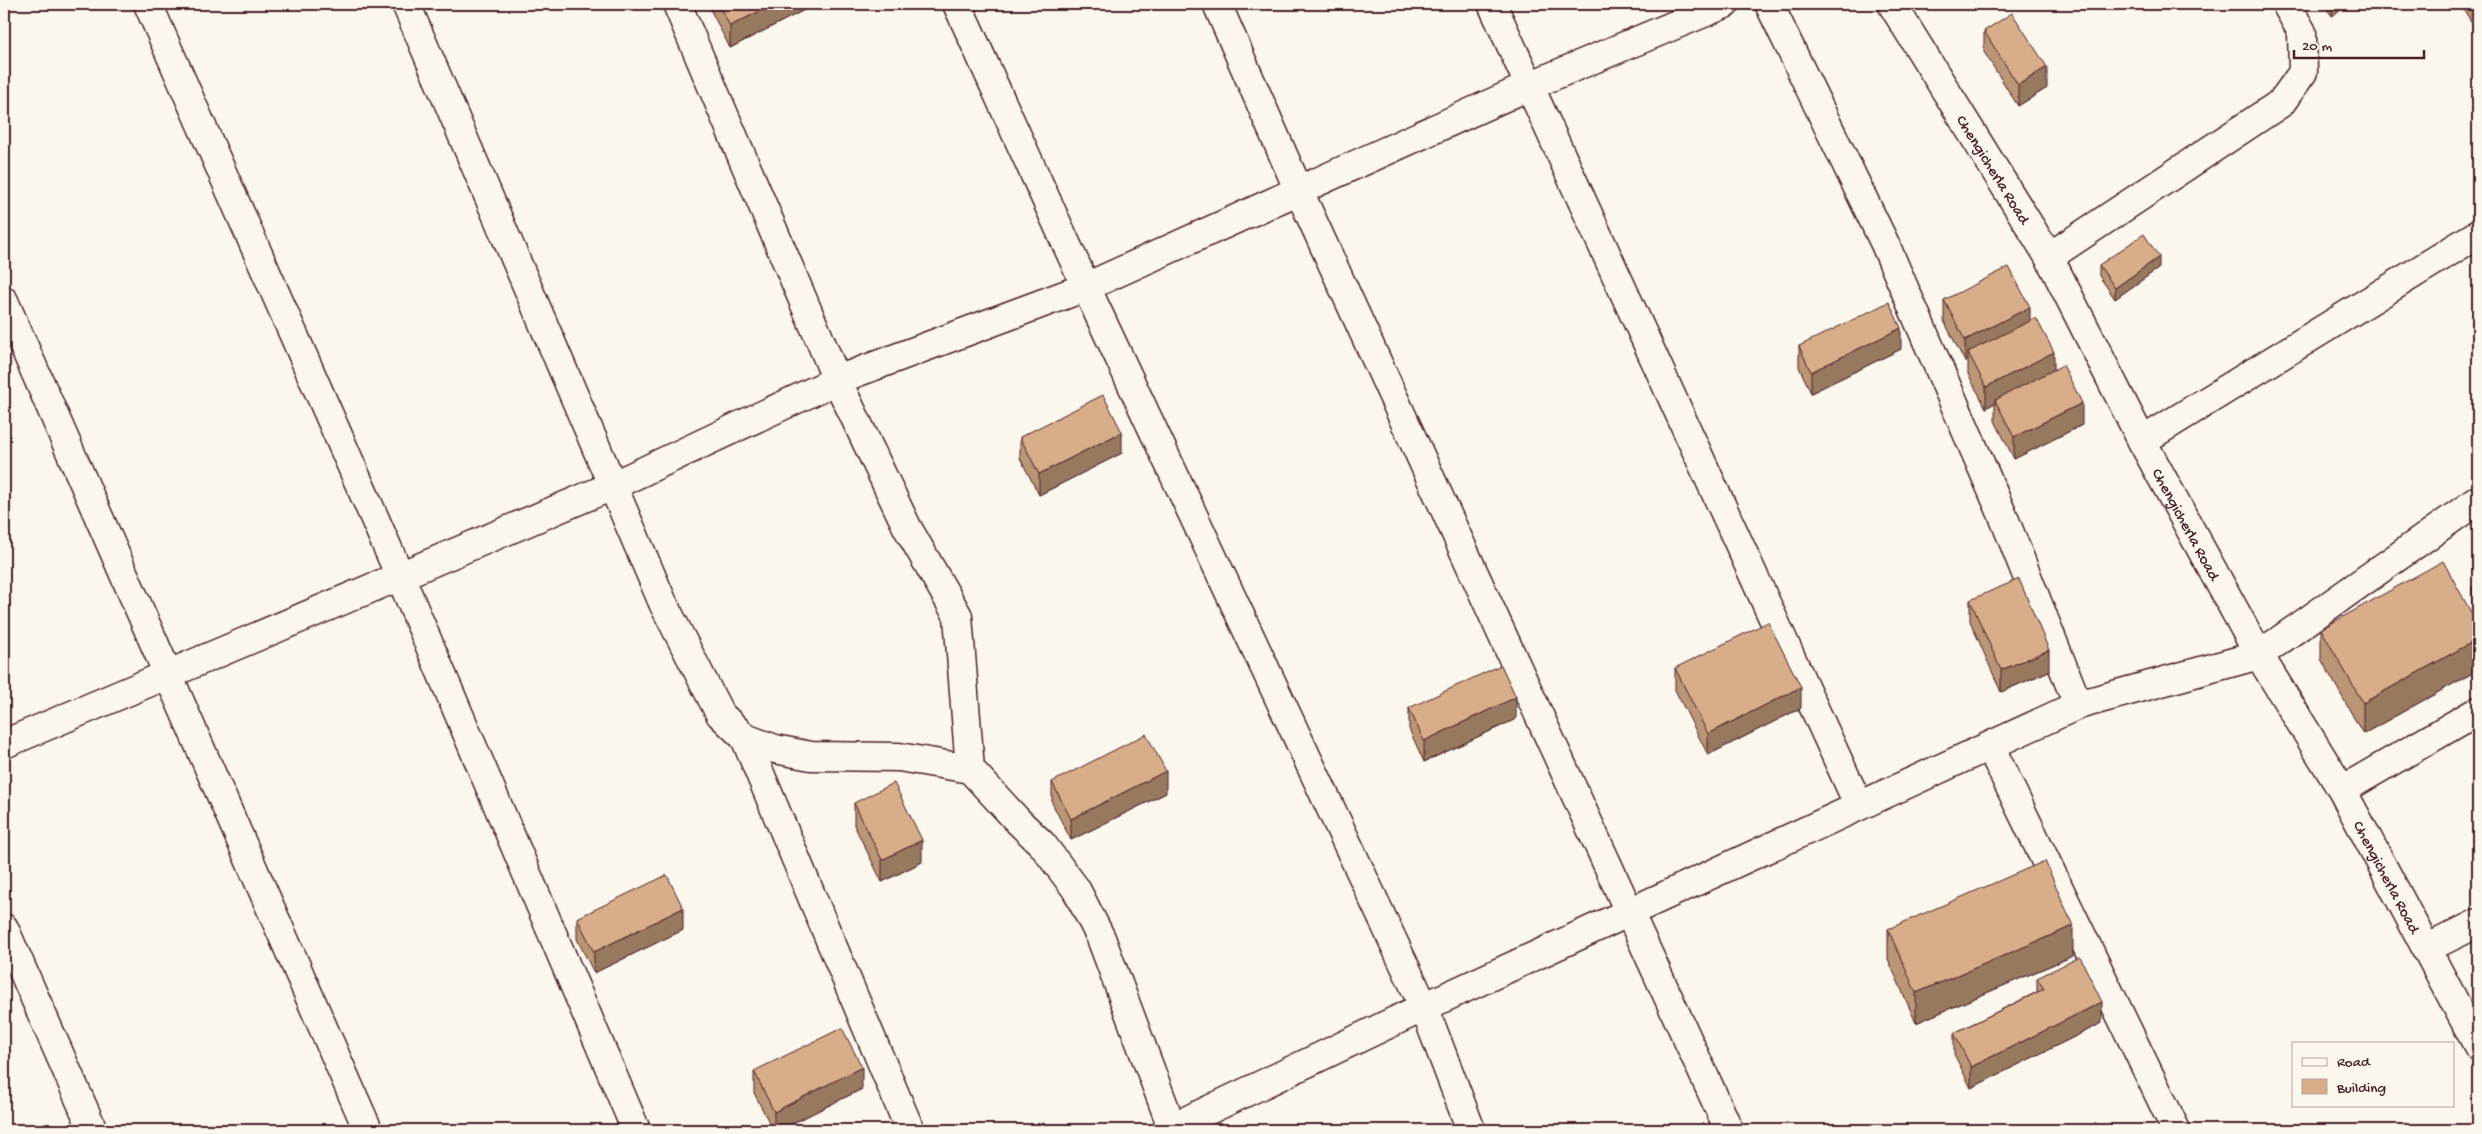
<svg xmlns="http://www.w3.org/2000/svg" width="2482" height="1134" viewBox="0 0 2482 1134" font-family="'Gochi Hand',sans-serif">
  <style>
    .lines { fill: none; stroke-linecap: round; stroke-linejoin: round }
    .minor-casing { stroke: #4a1f2b; stroke-width: 31 }
    .minor { stroke: #fbf7ec; stroke-width: 28 }
    .wall { fill: #ba9576; stroke: #4a1f2b }
    .shaded-wall { fill: #977960; stroke: #4a1f2b }
    .building { fill: #d8ad89; stroke: #4a1f2b }
    .labels { text-anchor: middle; stroke-width: 4.5; stroke-linejoin: round; paint-order: stroke }
    .street-label { font-size: 16px; fill: #4a1f2b; stroke: #fbf7ec }
  </style>
  <rect width="100%" height="100%" fill="#fbf7ec"/>
  <filter id="ink" filterUnits="userSpaceOnUse"><feTurbulence type="fractalNoise" baseFrequency=".02" numOctaves="2"/><feDisplacementMap in="SourceGraphic" scale="10" xChannelSelector="R" yChannelSelector="G"/><feConvolveMatrix kernelMatrix="1 2 1 2 8 2 1 2 1" color-interpolation-filters="sRGB"/></filter>
  <g filter="url(#ink)">
    <g class="lines">
      <defs>
        <g id="minor">
          <path d="M148 4 400 576 636 1130"/>
          <path d="M406 4 663 603 720 714 745 738 775 749 811 756 899 757 970 769 1018 821 1042 844 1076 889 1101 938 1173 1130"/>
          <path d="M677 4 837 380 907 527 958 616 970 769"/>
          <path d="M957 4 1086 287 1424 1007 1471 1130"/>
          <path d="M1217 4 1299 191 1729 1130"/>
          <path d="M1492 4 1859 806"/>
          <path d="M1769 4 1885 244 2004 518 2078 705"/>
          <path id="s1" d="M1892 4 2049 257 2142 441 2259 655 2342 790 2478 1046"/>
          <path d="M2049 257 2281 103 2303 72 2302 32 2286 4"/>
          <path d="M4 301 368 1130"/>
          <path d="M2142 441 2478 234"/>
          <path d="M745 738 910 1130"/>
          <path d="M4 744 612 486 837 380 1086 287 1529 86 1725 4"/>
          <path d="M1990 746 2176 1130"/>
          <path d="M2342 790 2478 711"/>
          <path d="M4 928 93 1130"/>
          <path d="M2426 949 2478 923"/>
          <path d="M1167 1130 1424 1007 2078 705 2259 655 2478 500"/>
        </g>
      </defs>
      <!-- minor casing -->
      <use href="#minor" class="minor-casing"/>
      <!-- minor -->
      <use href="#minor" class="minor"/>
    </g>
    <!-- wall -->
    <path class="wall" d="M711 4H816L730 48 711 11Z
      M2323 4H2350L2332 16Z
      M2460 4H2478V32Z
      M1984 31 2047 88 2018 106 1984 52Z
      M2099 265 2159 268 2115 299 2099 276Z
      M1944 300 2030 321 2082 425 2014 459 1995 421V403L1986 408 1968 374V360L1965 362 1944 321Z
      M1799 346 1901 349 1811 393 1799 367Z
      M1020 437 1122 453 1039 495 1020 458Z
      M2478 583V619L2472 608V587Z
      M1970 600 2049 671 2001 692 1970 621Z
      M2478 625V670L2363 734 2321 659V629Z
      M1675 668 1801 708 1708 755 1675 690Z
      M1409 708 1516 719 1424 762 1409 729Z
      M1052 782 1166 793 1071 840 1052 803Z
      M854 803 922 862 882 882 854 825Z
      M577 918 683 930 594 973 577 939Z
      M1888 929 2073 956 1916 1023 1888 959Z
      M2037 978 2102 1023 1971 1088 1954 1054V1033L2037 992Z
      M754 1071 862 1089 779 1130H773L754 1093Z"/>
    <!-- shaded-wall -->
    <path class="shaded-wall" d="M774 4H816L730 48V26Z
      M2334 4H2350L2332 16V5Z
      M2047 67V88L2018 106V85Z
      M2159 257V268L2115 299V288Z
      M2030 307V328L1968 352V360L1965 362V340Z
      M1901 328V349L1811 393V372Z
      M2054 352V374L1995 400V403L1986 408V387Z
      M2082 403V425L2014 459V437Z
      M1122 432V453L1039 495V474Z
      M2478 639V670L2363 734V703Z
      M2049 650V671L2001 692V670Z
      M1801 687V708L1708 755V734Z
      M1516 697V719L1424 762V741Z
      M1166 771V793L1071 840V819Z
      M922 840V862L882 882V860Z
      M683 908V930L594 973V952Z
      M2073 926V956L1916 1023V993Z
      M2102 1002V1023L1971 1088V1067Z
      M862 1067V1089L779 1130H774V1112Z"/>
    <!-- building -->
    <path class="building" d="M718 4H774L730 26Z
      M2474 4H2478V11Z
      M2012 13 2047 67 2018 85 1984 31Z
      M2144 234 2159 257 2115 288 2099 265Z
      M2009 267 2030 307 1965 340 1944 300Z
      M1889 302 1901 328 1811 372 1799 346Z
      M2036 318 2054 352 1986 387 1968 352Z
      M2063 365 2082 403 2014 437 1995 400Z
      M1103 395 1122 432 1039 474 1020 437Z
      M2443 561 2478 625V639L2363 703 2321 629Z
      M2019 579 2049 650 2001 670 1970 600Z
      M2478 583V598L2472 587Z
      M1768 622 1801 687 1708 734 1675 668Z
      M1501 665 1516 697 1424 741 1409 708Z
      M1146 734 1166 771 1071 819 1052 782Z
      M894 783 922 840 882 860 854 803Z
      M2045 861 2073 926 1916 993 1888 929Z
      M667 875 683 908 594 952 577 918Z
      M2080 957 2102 1002 1971 1067 1954 1033 2044 989 2037 978Z
      M842 1028 862 1067 774 1112 754 1071Z"/>
  </g>
  <g class="labels">
    <!-- street labels -->
    <g class="street-label">
      <text dy="6" stroke="none"><textPath href="#s1" startOffset="194">Chengicherla Road</textPath></text>
      <text dy="6" stroke="none"><textPath href="#s1" startOffset="598">Chengicherla Road</textPath></text>
      <text dy="6" stroke="none"><textPath href="#s1" startOffset="1004">Chengicherla Road</textPath></text>
    </g>
  </g>
  <!-- margin -->
  <rect width="2482" height="1134" fill="none" stroke="#fbf7ec" stroke-width="20"/>
  <rect x="10" y="10" width="2462" height="1114" fill="none" stroke="#4a1f2b" stroke-width="2" filter="url(#ink)"/>
  <!-- legend -->
  <rect x="2292" y="1042" width="162" height="65" fill="#fbf7ec" stroke="#b4a19f"/>
  <rect x="2302" y="1058" width="25" height="8" fill="#fbf7ec" stroke="#b4a19f"/>
  <text x="2337" y="1066" font-size="15" fill="#4a1f2b">Road</text>
  <rect x="2302" y="1079" width="25" height="15" fill="#d8ad89" stroke="#b4a19f"/>
  <text x="2337" y="1092" font-size="15" fill="#4a1f2b">Building</text>
  <!-- scale -->
  <path d="M2294 50v8h130v-8" fill="none" stroke="#4a1f2b" stroke-width="2.5"/>
  <text x="2302" y="50" font-size="15" fill="#4a1f2b" stroke="#fbf7ec" stroke-width="4" paint-order="stroke">20 m</text>
</svg>
